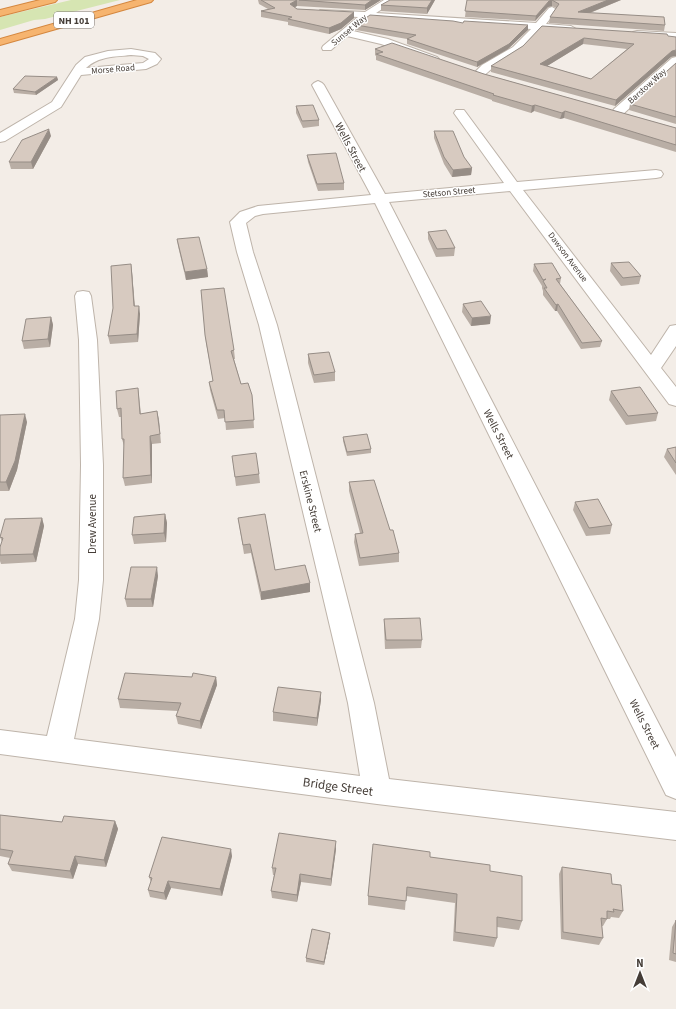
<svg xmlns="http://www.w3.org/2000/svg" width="676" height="1009" viewBox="0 0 676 1009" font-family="'Source Sans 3',sans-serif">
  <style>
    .green { fill: #d6e5b2 }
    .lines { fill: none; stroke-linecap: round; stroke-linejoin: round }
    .minor-casing { stroke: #beb4aa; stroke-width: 2 }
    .highway-casing { stroke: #d4873f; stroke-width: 2 }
    .minor { fill: #fff; fill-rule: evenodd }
    .highway { fill: #f6b46f; fill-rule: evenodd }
    .wall { fill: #b9aea5; fill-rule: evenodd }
    .shaded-wall { fill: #968d86 }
    .building { fill: #d7cac0; stroke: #968d86; fill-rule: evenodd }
    .labels { text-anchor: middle; stroke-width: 3; stroke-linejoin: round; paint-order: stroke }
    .far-street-label { font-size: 9px; fill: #453d37; stroke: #fff }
    .shield { fill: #fff; stroke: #7d7773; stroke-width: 1 }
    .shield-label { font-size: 10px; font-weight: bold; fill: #453d37 }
    .street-label { font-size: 11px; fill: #453d37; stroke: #fff }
    .near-street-label { font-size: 13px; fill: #453d37; stroke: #fff }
  </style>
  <rect width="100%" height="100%" fill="#f3ede7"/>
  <!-- green -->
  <path class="green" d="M71 0H120L45 19 34 20 0 30V17Z"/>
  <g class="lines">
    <defs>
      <path id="minor" d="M384 0H396L376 13 536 23 549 8 552 7 557 10 546 24 571 26 576 29 571 32 541 30C526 49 514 55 494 67 487 72 483 79 475 76L473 74 482 65 513 47 531 29 369 18 353 31 388 39 437 57 439 59 433 62 381 44 347 36 331 50H323L322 48 323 46 358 17 324 15 320 14 319 12 320 10 365 12Z
        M637 31 676 33V39L633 36 632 34 633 32Z
        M131 49 155 53 161 59 157 64 146 69 81 75 61 107 5 141 0 142V133L52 102 76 65 85 57 108 51ZM131 55 143 56 149 59 143 63 86 68C99 56 114 57 131 55Z
        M676 57V66L622 115H614L612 112 614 109 672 58Z
        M318 81 322 83 324 85 385 194 504 183 454 113 456 110H464L517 182 656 170 661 171 663 174 661 177 656 178 523 190 651 355 670 326 676 325V346L661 368 676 387V406L669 404 510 191 389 202 676 757V799L666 795 375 203 263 214 255 216 246 223 253 252 277 325 374 703 389 779 676 812V840L377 804 0 754V730L47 736 75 619 79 580 81 465 79 340 75 296 77 292 83 291 89 292 91 296 97 340 103 465V580L99 619 74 739 360 776 348 703 259 325 237 252 230 222 240 212 258 206 371 195 312 85 314 83Z"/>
      <path id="highway" d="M40 0H57L55 2 0 16V10Z
        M137 0H153L151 2 0 45V39Z"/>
    </defs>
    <!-- minor casing -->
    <use href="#minor" class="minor-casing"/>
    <!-- highway casing -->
    <use href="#highway" class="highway-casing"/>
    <!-- minor -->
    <use href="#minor" class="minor"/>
    <!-- highway -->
    <use href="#highway" class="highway"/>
  </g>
  <!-- wall -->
  <path class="wall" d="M258 0H381L365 10 297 6 295 7 297 9 354 12V18L341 29 329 34 288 25V22L261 17V11L268 9 259 4Z
    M390 0H435L427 14 381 11V5Z
    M467 0H621L590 13 665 25 664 31 549 23 550 17 556 8 552 6 548 7 535 21 465 17Z
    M463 23 528 25V30L508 49 477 67 407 44V39L356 30V25Z
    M542 26 668 36 671 57 615 106 491 72V66L523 46ZM583 44 627 49 591 79 547 66Z
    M375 49 484 74 676 128V152L564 118 560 119 534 111 531 113 492 101V100L376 60V56L375 55Z
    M676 63V124L629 110 630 104Z
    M57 77 58 80 36 95 14 93 13 89Z
    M296 106 319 120V126L303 128 296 113Z
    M434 131 472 168 471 175 452 177 444 164 434 138Z
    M51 136 33 169H11L9 162Z
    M307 155 344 183V190L318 191 308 162Z
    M428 232 455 248 454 256 436 257 428 239Z
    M177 239 207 269 208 277 186 280 178 246Z
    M611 263 641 276 639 284 621 286 610 271Z
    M131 264 132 272 135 306 140 314 138 342 110 344 108 336Z
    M534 264 561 278 560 284 602 341 600 347 581 349 557 311H555L543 295V291L542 288V286L533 271Z
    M201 290 234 350 235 359H234L241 384 252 395 254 428 226 430 225 418 218 419 210 390 209 382 213 381 206 343Z
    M463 304 490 324 471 326 462 312Z
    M51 317 53 325 50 347 24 349 22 341Z
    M308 354 335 372V381L314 383 308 363Z
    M138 388 139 396 141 414 157 411 161 443 152 444V483L125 486 123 478 124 446 122 439V417H119L117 409Z
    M611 391 658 413 656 421 626 425 609 400Z
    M0 415 27 422 17 470 9 491H0Z
    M343 437 371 449V453L347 456 343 441Z
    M676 447V475L664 457 667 449Z
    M232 456 259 474 260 483 236 486Z
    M349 482 390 530 399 553V562L359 566 354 542 355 534 360 533 349 491Z
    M575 502 612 525 610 534 586 536 573 510Z
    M165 514 167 523 166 542 134 544 132 535Z
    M42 518 44 526 36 562 1 564 0 561V547L2 542 0 537Z
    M238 518 275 570 310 583V592L261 600 251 553 244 554Z
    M158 576 153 607H127L125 599Z
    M384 619 422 640 421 648 385 649 384 627Z
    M192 677H216L217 685 201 729 178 724 176 716 178 711 120 708 118 699Z
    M321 700 317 726 273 721V712Z
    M0 815 62 822 115 821 118 829 106 867 78 864 73 879 12 871 8 864 10 858 0 856Z
    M336 849 331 886 301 882 297 902 272 898 271 891 274 875H273L272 868Z
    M232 856 222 896 171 888 166 900 150 897 148 890 151 882 149 877Z
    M430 857 490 871 522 921 519 930 497 927V938L494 947 453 941 455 903 406 896 405 910 368 905V896Z
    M562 867 612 884 623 911 619 918 611 917 610 919H607L603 926H602L603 938 599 945 561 939 559 874Z
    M676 920V962L669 960 672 927Z
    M330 933V936L324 965 306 962V958Z"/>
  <!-- shaded-wall -->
  <path class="shaded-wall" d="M297 0V6L291 9 290 4Z
    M372 0H381L365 10V5Z
    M432 0H435L427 14V8Z
    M552 0V6L548 7 535 21 536 16 549 1Z
    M608 0H621L577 18 578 12Z
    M354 12V18L341 29 329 34V28Z
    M528 25V30L508 49 477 67V62Z
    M584 38 583 44 539 71 540 64Z
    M676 50V56L671 57 615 106 616 100 672 51Z
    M57 77 58 80 36 95 35 92Z
    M535 105 534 111 531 113 532 106Z
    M565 111 564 118 560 119 562 113Z
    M49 129 51 136 33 169 31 162Z
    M472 168 471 175 452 177 453 170Z
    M131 264 132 272 135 314 134 306Z
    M207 269 208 277 186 280 185 272Z
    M558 304 557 311H555L556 305Z
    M139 306 140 314 138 342 137 334Z
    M491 316 490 324 471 326 472 318Z
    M51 317 53 325 50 347 48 339Z
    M157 411 159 420 161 443 160 434Z
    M25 414 27 422 17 470 9 491 6 482Z
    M150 436 152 444V483L151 475Z
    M165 514 167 523 166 542 164 533Z
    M42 518 44 526 36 562 33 554Z
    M157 567 158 576 153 607 151 599Z
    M310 583V592L261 600V592Z
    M216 677 217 685 201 729 200 721Z
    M321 692V700L317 726V718Z
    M115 821 118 829 106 867 104 860Z
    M336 841V849L331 886V879Z
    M231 849 232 856 222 896 220 889Z
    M75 856 78 864 73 879 70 871Z
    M300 874 301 882 297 902V895Z
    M168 881 171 888 166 900 164 893Z
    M330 933V936L324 965V962Z"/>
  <!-- building -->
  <path class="building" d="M261 0H297L290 4 297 9 354 12 341 23 329 28 288 19 292 17 261 11 275 8Z
    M299 0H372L365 5Z
    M390 0H432L427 8 381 5Z
    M467 0H552L549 1 536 16 465 11Z
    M552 0H608L578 12 664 17 665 25 550 17 559 4Z
    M370 15 453 21 463 23 464 21 528 25 509 44 477 62 407 39 416 35 356 25Z
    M542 26 667 34 668 36 676 37V50L672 51 616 100 491 66 523 46ZM584 38 634 44 591 79 540 64Z
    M392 43 484 74 676 128V145L565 111 562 113 535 105 532 106 493 95 494 94 376 54 383 52 375 49Z
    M676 63V117L630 104Z
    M25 76 57 77 35 92 13 89Z
    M313 105 319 120 302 121 296 106Z
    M49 129 31 162H9L22 140Z
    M434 131H453L464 157 472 168 453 170 444 157Z
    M336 153 344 183 317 184 307 155Z
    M446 230 455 248 437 249 428 232Z
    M199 237 207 269 185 272 177 239Z
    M629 262 641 276 623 278 611 263Z
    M552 263 561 278 556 279 602 341 582 343 558 304 556 305 544 288H547L543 281 546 279 543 280 534 264Z
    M131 264 134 306H139L137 334 108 336 113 308 111 266Z
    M224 288 234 350 231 351 241 384 248 383 252 395 254 420 225 422 224 410H217L209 382 213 381 205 335 201 290Z
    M481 301 491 316 472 318 463 304Z
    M51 317 48 339 22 341 26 319Z
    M329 352 335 372 314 375 308 354Z
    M640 387 658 413 628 416 611 391Z
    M138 388 140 414 157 411 160 434 150 436 151 475 123 478 124 439H122L121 408 117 409 116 391Z
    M25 414 15 461 6 482H0V415Z
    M367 434 371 449 347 452 343 437Z
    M676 447V463L667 449Z
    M256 453 259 474 235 477 232 456Z
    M374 480 390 530H393L399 553 360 558 355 534 363 533 349 482Z
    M598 499 612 525 589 528 575 502Z
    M165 514 164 533 132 535 134 517Z
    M265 514 275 570 305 565 310 583 261 592 250 544 243 545 238 518Z
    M42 518 33 554 0 555V547L3 538 0 537 5 519Z
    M131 567H157L151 599H125Z
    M420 618 422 640H386L384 619Z
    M125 673 192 677 193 673 216 677 200 721 176 716 181 703 118 699Z
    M278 687 321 692 317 718 273 712Z
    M0 815 62 822 64 816 115 821 104 860 75 856 70 871 8 864 13 851 0 849Z
    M279 833 336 841 331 879 300 874 297 895 271 891 276 868H272Z
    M162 837 231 849 220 889 168 881 164 893 148 890 152 878 149 877Z
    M373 844 430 852V857L490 865V871L522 876V921L497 917V938L455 932 457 894 407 887 406 901 368 896Z
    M562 867 611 874 612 884 621 885 623 911 613 909 614 912 607 911V919L601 918 603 938 563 932Z
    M676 920V954L673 953Z
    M312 929 330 933 324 962 306 958Z"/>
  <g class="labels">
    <!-- far-street labels -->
    <g class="far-street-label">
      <text transform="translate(349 30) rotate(-40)" y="3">Sunset Way</text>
      <text transform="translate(113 69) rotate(-5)" y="3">Morse Road</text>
      <text transform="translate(647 86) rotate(-42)" y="3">Barstow Way</text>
      <text transform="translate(449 192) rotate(-5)" y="3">Stetson Street</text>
      <text transform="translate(568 257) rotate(53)" y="3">Dawson Avenue</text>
    </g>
    <!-- shield labels -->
    <rect class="shield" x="54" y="12" width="40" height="16" rx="3"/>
    <g class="shield-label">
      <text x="74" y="24">NH 101</text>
    </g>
    <!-- street labels -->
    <g class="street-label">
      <text transform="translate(351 147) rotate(62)" y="4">Wells Street</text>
      <text transform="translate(499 434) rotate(63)" y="4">Wells Street</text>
      <text transform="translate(311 501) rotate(76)" y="4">Erskine Street</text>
      <text transform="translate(92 524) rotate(-90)" y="4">Drew Avenue</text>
      <text transform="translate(645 724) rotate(63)" y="4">Wells Street</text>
    </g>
    <!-- near-street labels -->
    <g class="near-street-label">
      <text transform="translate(338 786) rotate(8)" y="5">Bridge Street</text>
    </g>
  </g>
  <!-- north arrow -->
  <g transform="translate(640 973)" stroke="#ffffff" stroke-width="3" paint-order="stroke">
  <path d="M0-3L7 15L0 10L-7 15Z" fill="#453d37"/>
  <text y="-6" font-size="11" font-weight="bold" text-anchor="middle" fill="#453d37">N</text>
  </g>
</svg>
